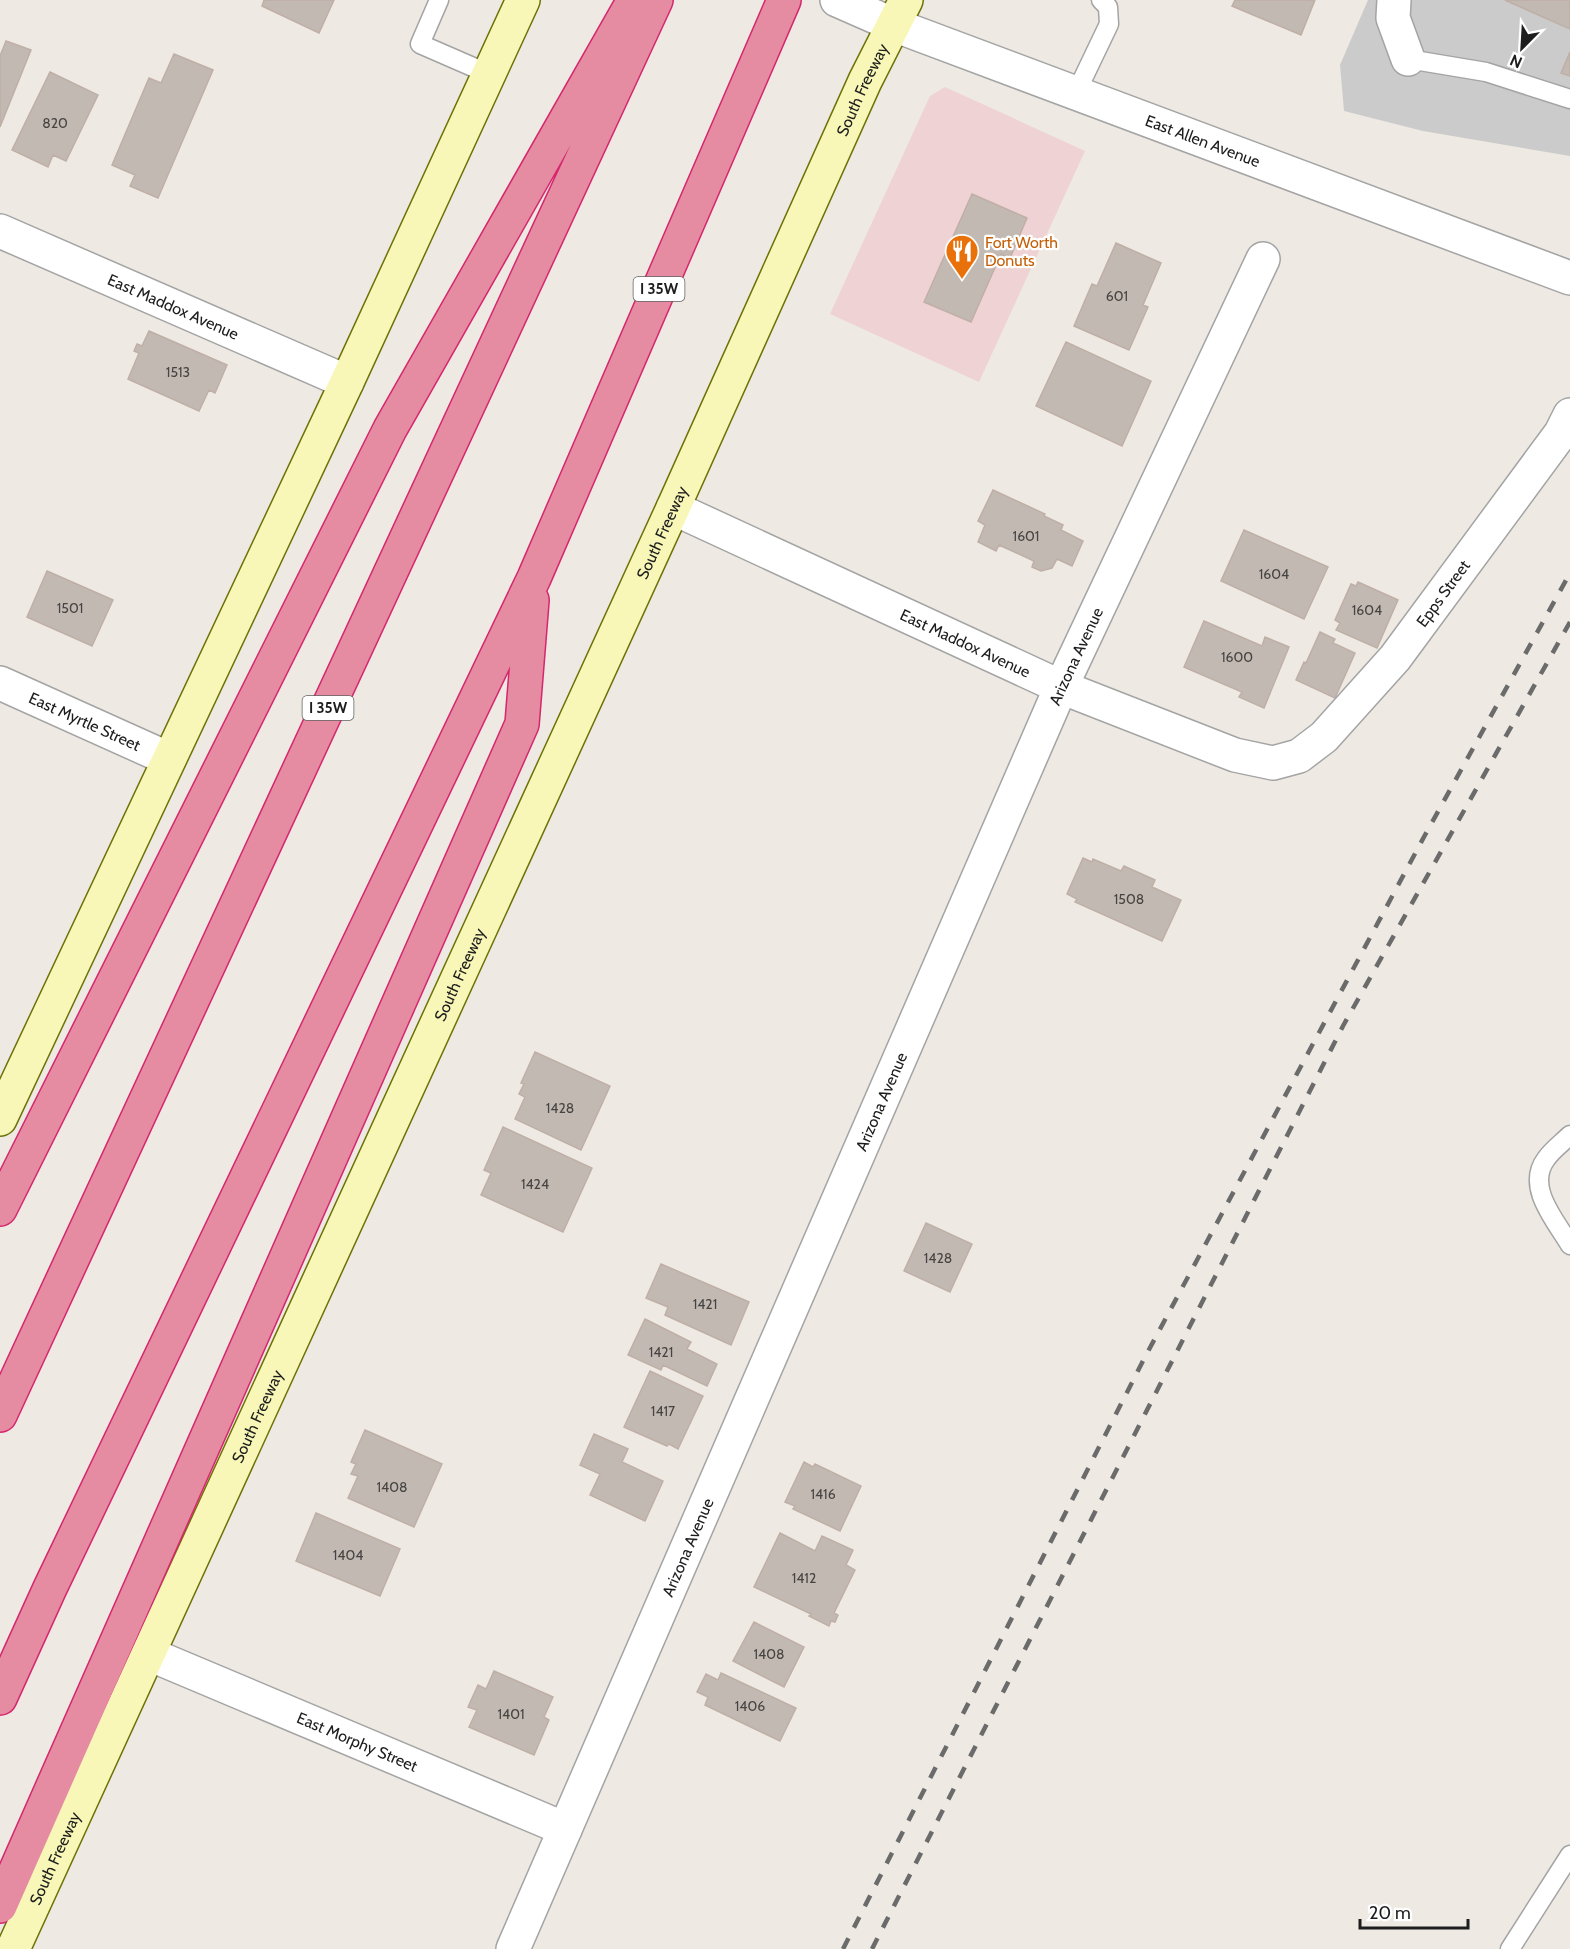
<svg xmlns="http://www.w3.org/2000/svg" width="1570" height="1949" viewBox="0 0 1570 1949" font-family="Cabin,sans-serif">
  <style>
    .commercial { fill: #efd2d3 }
    .religious { fill: #cbcbcb }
    .building { fill: #c3b9b3; stroke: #bfafa6; stroke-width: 1.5 }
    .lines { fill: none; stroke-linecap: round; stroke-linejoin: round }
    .service-casing { stroke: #a4a4a4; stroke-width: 21 }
    .minor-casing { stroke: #a4a4a4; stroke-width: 36 }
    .tertiary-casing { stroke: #a4a4a4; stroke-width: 36 }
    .secondary-casing { stroke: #6d7207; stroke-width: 36 }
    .motorway-casing { stroke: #d5276e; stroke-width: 36 }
    .service { stroke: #fff; stroke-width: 18 }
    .minor { stroke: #fff; stroke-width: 33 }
    .tertiary { stroke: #fff; stroke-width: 33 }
    .secondary { stroke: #f8f7b7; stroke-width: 33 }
    .motorway { stroke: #e58ca2; stroke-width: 33 }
    .rail { stroke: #6b6b6b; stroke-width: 4.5; stroke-dasharray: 12 12; stroke-linecap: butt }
    .labels { text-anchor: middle; stroke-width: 4.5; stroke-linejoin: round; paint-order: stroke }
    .number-label { font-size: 14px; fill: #464442 }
    .shield { fill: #fff; stroke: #616161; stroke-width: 1.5 }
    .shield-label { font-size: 15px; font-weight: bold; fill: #1d1d1d }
    .street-label { font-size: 16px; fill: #1d1d1d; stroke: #fff }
    .food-label { font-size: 16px; fill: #c56008; stroke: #fff; text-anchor: start }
  </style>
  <rect width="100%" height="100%" fill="#eeeae3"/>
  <!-- commercial -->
  <path class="commercial" d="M945 87 1085 151 979 382 830 314 930 96Z"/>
  <!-- religious -->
  <path class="religious" d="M1368 0H1570V156L1423 131 1344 111 1340 65Z"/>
  <!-- building -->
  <path class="building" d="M264 0H334L319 33 262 6Z
    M1235 0H1315L1301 35 1232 6Z
    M1505 0H1570V29L1507 1Z
    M6 41 31 50 0 127V56Z
    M1570 52V76L1561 73Z
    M174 54 213 70 158 198 130 186 135 175 112 165 149 78 161 83Z
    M50 72 98 95 66 161 53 155 48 167 12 150Z
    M972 194 1027 218 1010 258 1001 254 971 322 924 302Z
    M1116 243 1161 263 1143 305 1148 307 1129 350 1074 326 1092 284 1097 286Z
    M149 331 227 365 215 393 209 390 199 411 128 379 139 353 134 351 137 344 142 346Z
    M1066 342 1151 381 1122 446 1036 406Z
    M993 490 1045 514 1044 516 1063 525 1061 530 1083 541 1072 566 1057 559 1052 568 1041 571 1032 567 1034 561 999 545 996 551 978 542 985 525 978 521Z
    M1244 530 1328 567 1304 619 1221 581Z
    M47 571 113 600 92 646 27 617Z
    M1358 582 1398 600 1377 648 1336 630 1340 623 1335 620 1351 584 1356 586Z
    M1204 621 1262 646 1265 637 1289 647 1264 708 1239 697 1242 692 1184 667Z
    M1320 632 1335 639 1333 643 1355 653 1335 698 1296 680 1304 662 1306 663Z
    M1083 858 1092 862 1093 859 1121 871 1124 866 1155 880 1152 887 1181 900 1162 941 1075 902 1077 899 1067 894Z
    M535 1052 610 1086 581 1150 515 1119 525 1097 519 1094 524 1084 521 1083Z
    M503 1127 592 1168 563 1232 481 1195 491 1173 484 1170Z
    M926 1223 972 1244 950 1292 904 1271Z
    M661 1264 749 1302 731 1345 665 1315 668 1307 646 1298Z
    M645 1319 691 1342 687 1349 717 1364 707 1386 663 1365 661 1370 628 1355Z
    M650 1371 703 1396 678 1449 669 1444 667 1446 624 1427Z
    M365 1430 442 1464 414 1527 348 1498 358 1476 351 1474 356 1464 351 1462Z
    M594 1434 628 1449 622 1462 663 1481 645 1521 590 1495 600 1474 580 1465Z
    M804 1462 813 1467 815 1464 861 1486 840 1531 793 1509 795 1506 785 1502Z
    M316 1513 400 1549 380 1596 296 1561Z
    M780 1533 815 1551 822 1536 853 1550 846 1565 855 1570 834 1613 838 1615 835 1622 831 1621 829 1626 809 1616 811 1614 754 1587Z
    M754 1622 804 1647 784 1687 733 1661Z
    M494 1671 553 1697 544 1717 549 1720 534 1755 469 1727 477 1710 468 1707 478 1685 486 1689Z
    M721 1673 796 1708 780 1741 705 1705 708 1697 697 1692 706 1674 718 1680Z"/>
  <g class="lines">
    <defs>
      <path id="service" d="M439 0 420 44 489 74
        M1408 59 1486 72 1570 99
        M1076 93 1109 24 1108 7 1101 0
        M1570 1135C1562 1143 1552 1150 1546 1159 1525 1187 1556 1221 1570 1245
        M1510 1949 1570 1855"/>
      <g id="minor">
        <path d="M1394 0 1393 18 1408 59"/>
        <path id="s1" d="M0 231 347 382"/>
        <path id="s2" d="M673 508 1061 687 1235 755 1273 763 1299 756 1324 737 1395 658 1561 433 1570 415"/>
        <path id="s3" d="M0 683 169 759"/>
        <path id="s4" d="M149 1654 565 1829"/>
        <path id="s5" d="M513 1949 1061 687 1263 259"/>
      </g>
      <g id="tertiary">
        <path id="s6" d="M837 0 894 25 1570 278"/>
      </g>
      <g id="secondary">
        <path d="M0 1119 347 382 523 0"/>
        <path id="s7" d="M13 1949 673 508 865 81 906 0"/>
      </g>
      <path id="motorway" d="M0 1209 390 429 634 0
        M0 1415 656 0
        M0 1698 50 1588 534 578 784 0
        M0 1906 522 724 532 600"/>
    </defs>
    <!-- service casing -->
    <use href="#service" class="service-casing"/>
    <!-- minor casing -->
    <use href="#minor" class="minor-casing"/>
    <!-- tertiary casing -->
    <use href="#tertiary" class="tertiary-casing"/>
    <!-- secondary casing -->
    <use href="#secondary" class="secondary-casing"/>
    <!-- motorway casing -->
    <use href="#motorway" class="motorway-casing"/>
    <!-- service -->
    <use href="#service" class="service"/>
    <!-- minor -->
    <use href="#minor" class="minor"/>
    <!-- tertiary -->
    <use href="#tertiary" class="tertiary"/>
    <!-- secondary -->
    <use href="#secondary" class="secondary"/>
    <!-- motorway -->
    <use href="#motorway" class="motorway"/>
    <!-- rail -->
    <path class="rail" d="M843 1949 1145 1357 1425 835 1570 573
      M872 1949 1343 1026 1570 622"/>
  </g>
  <!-- icons -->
  <defs>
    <symbol id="restaurant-pin" viewBox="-11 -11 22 30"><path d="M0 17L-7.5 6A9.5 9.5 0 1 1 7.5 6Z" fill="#e8710a" stroke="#fff"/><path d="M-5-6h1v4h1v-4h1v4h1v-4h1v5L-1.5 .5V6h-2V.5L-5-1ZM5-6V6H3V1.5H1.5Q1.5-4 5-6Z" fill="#fff"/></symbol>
  </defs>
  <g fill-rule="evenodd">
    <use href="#restaurant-pin" x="943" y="232" width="38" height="52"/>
  </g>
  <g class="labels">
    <!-- number labels -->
    <g class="number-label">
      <text x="55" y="128">820</text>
      <text x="1117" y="301">601</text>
      <text x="178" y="377">1513</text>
      <text x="1026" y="541">1601</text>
      <text x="1274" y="579">1604</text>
      <text x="70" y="613">1501</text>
      <text x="1367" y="615">1604</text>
      <text x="1237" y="662">1600</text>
      <text x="1129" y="904">1508</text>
      <text x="560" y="1113">1428</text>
      <text x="535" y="1189">1424</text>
      <text x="938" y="1263">1428</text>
      <text x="705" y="1309">1421</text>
      <text x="661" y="1357">1421</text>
      <text x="663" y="1416">1417</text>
      <text x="392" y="1492">1408</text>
      <text x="823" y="1499">1416</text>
      <text x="348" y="1560">1404</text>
      <text x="804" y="1583">1412</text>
      <text x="769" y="1659">1408</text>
      <text x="750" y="1711">1406</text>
      <text x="511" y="1719">1401</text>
    </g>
    <!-- shield labels -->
    <g class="shield">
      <rect x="633.5" y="277" width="51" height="24" rx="4.5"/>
      <rect x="302.5" y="696" width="51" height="24" rx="4.5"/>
    </g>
    <g class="shield-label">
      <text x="659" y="294">I 35W</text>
      <text x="328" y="713">I 35W</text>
    </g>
    <!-- street labels -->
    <g class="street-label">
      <text dy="6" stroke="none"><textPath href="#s7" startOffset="2044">South Freeway</textPath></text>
      <text dy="6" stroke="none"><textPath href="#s6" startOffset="392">East Allen Avenue</textPath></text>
      <text dy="6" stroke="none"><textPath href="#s1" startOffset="189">East Maddox Avenue</textPath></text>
      <text dy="6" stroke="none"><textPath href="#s7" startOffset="1558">South Freeway</textPath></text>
      <text dy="6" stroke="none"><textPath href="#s2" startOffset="898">Epps Street</textPath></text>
      <text dy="6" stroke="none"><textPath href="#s2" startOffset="322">East Maddox Avenue</textPath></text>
      <text dy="6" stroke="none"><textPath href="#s5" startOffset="1410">Arizona Avenue</textPath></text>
      <text dy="6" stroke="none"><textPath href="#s3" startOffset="93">East Myrtle Street</textPath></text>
      <text dy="6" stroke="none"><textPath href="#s7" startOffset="1072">South Freeway</textPath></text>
      <text dy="6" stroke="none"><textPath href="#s5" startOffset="924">Arizona Avenue</textPath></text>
      <text dy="6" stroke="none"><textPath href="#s7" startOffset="586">South Freeway</textPath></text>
      <text dy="6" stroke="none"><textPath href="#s5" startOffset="438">Arizona Avenue</textPath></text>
      <text dy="6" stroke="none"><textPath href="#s4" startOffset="226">East Morphy Street</textPath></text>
      <text dy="6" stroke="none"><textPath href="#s7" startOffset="100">South Freeway</textPath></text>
    </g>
    <!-- food labels -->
    <g class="food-label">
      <text x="985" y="248">Fort Worth<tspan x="985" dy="18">Donuts</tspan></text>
    </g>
  </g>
  <!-- north arrow -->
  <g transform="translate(1522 48) rotate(204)" stroke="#ffffff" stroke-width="4.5" paint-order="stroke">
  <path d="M0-4.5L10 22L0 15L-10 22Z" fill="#1d1d1d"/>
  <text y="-9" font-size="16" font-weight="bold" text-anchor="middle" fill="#1d1d1d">N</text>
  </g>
  <!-- scale -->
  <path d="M1360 1919v9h108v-9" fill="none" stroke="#1d1d1d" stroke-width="3"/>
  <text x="1369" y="1919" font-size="18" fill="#1d1d1d" stroke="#ffffff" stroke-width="4.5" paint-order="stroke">20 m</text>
</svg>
